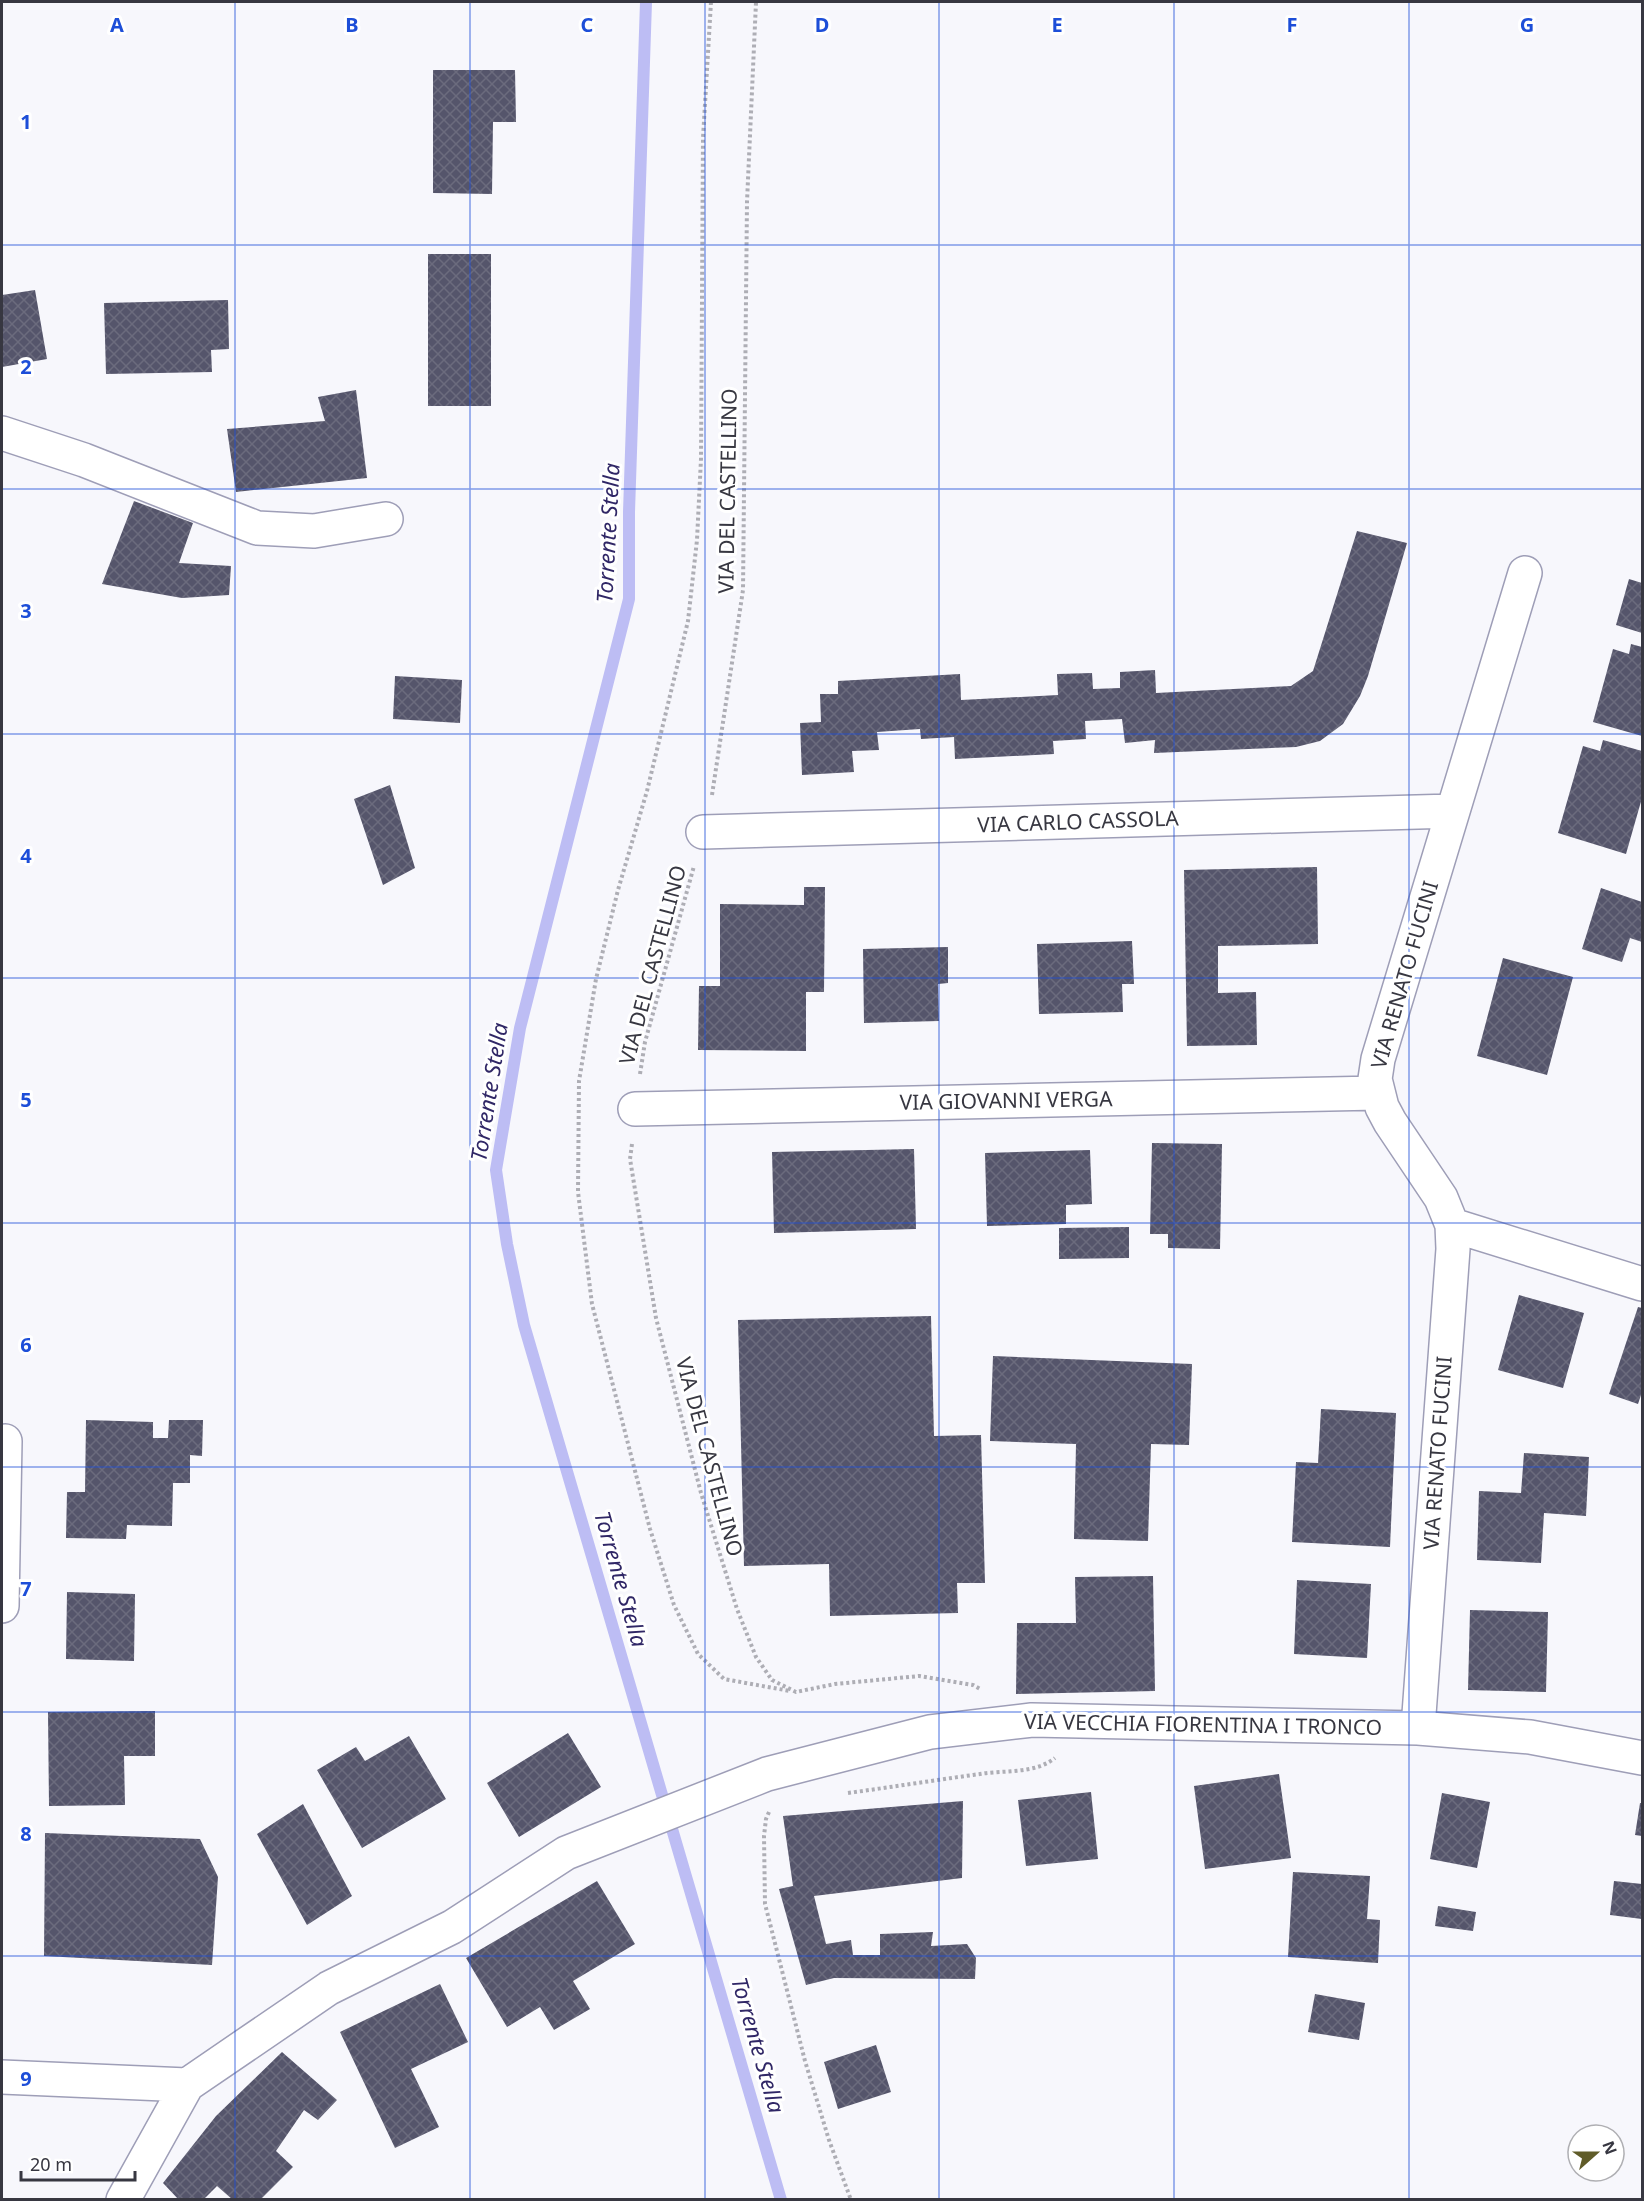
<svg xmlns="http://www.w3.org/2000/svg" width="1644" height="2201" viewBox="0 0 1644 2201" font-family="'Noto Sans',sans-serif">
  <style>
    .lines { fill: none; stroke-linecap: round; stroke-linejoin: round }
    .stream { stroke: #bdbdf4; stroke-width: 12 }
    .building { fill: url(#building-cross-hatch) }
    .minor-casing { stroke: #9e9eb7; stroke-width: 36 }
    .path { stroke: #aeaeb5; stroke-width: 4; stroke-dasharray: 3 3; stroke-linecap: butt }
    .minor { stroke: #fff; stroke-width: 33 }
    .grid { fill: none; stroke: #1d4ed8; stroke-width: 1.5; stroke-opacity: 0.55 }
    .labels { text-anchor: middle; stroke-width: 6; stroke-linejoin: round; paint-order: stroke }
    .street-label { font-size: 21px; fill: #373741; stroke: #fff }
    .water-label { font-size: 22px; font-style: italic; fill: #302766; stroke: #fff }
    .grid-label { font-size: 20px; text-anchor: middle; font-weight: bold; fill: #1d4ed8; stroke: #fff; stroke-width: 6; stroke-linejoin: round; paint-order: stroke }
  </style>
  <defs>
    <pattern id="building-cross-hatch" width="8" height="8" patternUnits="userSpaceOnUse" patternTransform="scale(1.5)"><rect width="8" height="8" fill="#55556b"/><path d="M0 0l8 8M0 8l8-8" fill="none" stroke="#6b6b7d"/></pattern>
  </defs>
  <rect width="100%" height="100%" fill="#f7f7fc"/>
  <g class="lines">
    <!-- stream -->
    <path class="stream" d="M646 2 629 512V599L520 1028 496 1170 507 1244 524 1325 781 2200"/>
  </g>
  <!-- building -->
  <path class="building" d="M433 70H515L516 122H493L492 194 433 193Z
    M428 254H491V406H428Z
    M35 290 47 359 2 367V295Z
    M228 300 229 349 211 350 212 372 106 374 104 303Z
    M356 390 367 478 236 492 227 429 325 421 318 397Z
    M134 501 193 523 179 563 231 566 229 595 182 598 102 584Z
    M1357 531 1407 543 1368 676 1360 696 1343 724 1320 741 1296 747 1154 753 1155 740 1125 743 1122 719 1085 721 1086 739 1053 741 1054 754 955 759 954 737 921 739 920 729 877 732 879 750 852 751 854 772 802 775 800 723 821 722 820 694H838V681L960 674 961 700 1058 695 1057 674 1092 673 1093 689 1120 688V672L1155 670 1156 693 1291 686 1313 671Z
    M1629 579 1642 583V633L1616 625Z
    M1631 644 1642 647V736L1593 722 1613 649 1629 654Z
    M395 676 462 680 460 723 393 719Z
    M1603 740 1642 751V798L1626 854 1558 833 1583 746 1600 751Z
    M390 785 415 868 383 885 354 799Z
    M1317 867 1318 944 1218 946V993L1256 992 1257 1045 1187 1046 1184 870Z
    M804 887H825L824 992H806V1051L698 1050 699 986H720V904L804 905Z
    M1601 888 1642 902V942L1630 938 1622 962 1582 949Z
    M1132 941 1134 984H1122L1123 1012 1039 1014 1037 944Z
    M948 947V983L938 984 939 1021 864 1023 863 949Z
    M1503 958 1573 977 1547 1075 1477 1056Z
    M1152 1143 1222 1144 1220 1249 1168 1248V1234H1150Z
    M914 1149 916 1229 774 1233 772 1152Z
    M1090 1150 1092 1204 1066 1205V1224L987 1226 985 1153Z
    M1129 1227V1258L1059 1259V1228Z
    M1519 1295 1584 1313 1563 1388 1498 1370Z
    M1638 1307 1642 1308V1392L1638 1404 1609 1394Z
    M931 1316 934 1436 981 1435 985 1583H957L958 1613 830 1616 829 1564 744 1566 738 1320Z
    M993 1356 1192 1364 1189 1445 1151 1444 1148 1541 1074 1539 1076 1444 990 1441Z
    M1321 1409 1396 1413 1390 1547 1292 1542 1296 1462 1318 1463Z
    M86 1420 153 1422V1438H168L169 1420H203L202 1456 190 1455V1483H173L172 1526 127 1525 126 1539 66 1538 67 1492H85Z
    M1524 1453 1589 1457 1586 1516 1544 1513 1541 1563 1477 1560 1479 1491 1521 1493Z
    M1153 1576 1155 1691 1016 1694 1017 1623H1076L1075 1577Z
    M1297 1580 1371 1584 1367 1658 1294 1654Z
    M67 1592 135 1594 134 1661 66 1659Z
    M1470 1610 1548 1612 1546 1692 1468 1690Z
    M155 1711V1756H124L125 1805 49 1806 48 1712Z
    M568 1733 601 1787 519 1837 487 1783Z
    M409 1736 446 1799 362 1848 317 1770 356 1747 365 1761Z
    M1279 1774 1291 1858 1205 1869 1194 1786Z
    M1091 1792 1098 1859 1026 1866 1018 1800Z
    M1442 1793 1490 1802 1477 1868 1430 1859Z
    M963 1801 962 1878 814 1896 826 1944 851 1940 853 1955H880V1934L933 1932 931 1946 967 1944 976 1958 975 1979 834 1978 806 1985 779 1889 793 1886 783 1816Z
    M1640 1803H1642V1836L1635 1835Z
    M303 1804 352 1896 307 1925 257 1834Z
    M45 1833 200 1839 218 1877 212 1965 44 1956Z
    M1293 1872 1370 1876 1367 1919 1380 1920 1378 1963 1288 1957Z
    M597 1881 635 1944 573 1981 590 2009 554 2030 540 2007 507 2027 466 1958Z
    M1614 1881 1642 1884V1919L1610 1915Z
    M1438 1906 1476 1912 1473 1931 1435 1926Z
    M440 1984 468 2042 411 2069 439 2127 395 2148 340 2032Z
    M1315 1994 1365 2003 1359 2040 1308 2032Z
    M876 2045 891 2092 838 2109 824 2062Z
    M282 2052 337 2100 318 2120 304 2110 276 2151 293 2167 260 2200H233L217 2186 203 2200H179L163 2183 216 2116Z"/>
  <g class="lines">
    <defs>
      <path id="minor" d="M2 433 84 460 257 528 314 531 386 519
        M703 832 1453 811
        M635 1109 1377 1093
        M1452 1225 1642 1284
        M2 1606 5 1441
        M1418 1728 1453 1249 1452 1225 1441 1198 1390 1122 1382 1107 1375 1079 1378 1059 1525 573
        M2 2077 187 2085
        M123 2200 187 2085 329 1988 452 1927 566 1853 767 1774 930 1732 1032 1720 1418 1728 1530 1737 1642 1758"/>
    </defs>
    <!-- minor casing -->
    <use href="#minor" class="minor-casing"/>
    <!-- path -->
    <path class="path" d="M711 2 703 138 701 459 697 540 688 621 647 791 618 890 596 979 579 1081 578 1192 592 1304 650 1529 674 1605 698 1654 724 1679 790 1691
      M712 795 743 590 747 202 756 2
      M640 1074 645 1042 694 866
      M632 1144 630 1159 656 1318 701 1493 737 1609 756 1657 772 1680 796 1692 835 1684 919 1676 973 1685 980 1689
      M848 1793C892 1787 936 1780 980 1774 1004 1770 1035 1774 1055 1758
      M769 1812 766 1819 764 1836 765 1904 805 2061 829 2140 851 2200"/>
    <!-- minor -->
    <use href="#minor" class="minor"/>
  </g>
  <!-- grid -->
  <path class="grid" d="M235 2V2200M470 2V2200M705 2V2200M939 2V2200M1174 2V2200M1409 2V2200M2 245H1642M2 489H1642M2 734H1642M2 978H1642M2 1223H1642M2 1467H1642M2 1712H1642M2 1956H1642"/>
  <g class="labels">
    <!-- street labels -->
    <g class="street-label">
      <text transform="translate(728 491) rotate(-89)" y="7">VIA DEL CASTELLINO</text>
      <text transform="translate(1078 822) rotate(-2)" y="7">VIA CARLO CASSOLA</text>
      <text transform="translate(653 965) rotate(-75)" y="7">VIA DEL CASTELLINO</text>
      <text transform="translate(1405 975) rotate(-74)" y="7">VIA RENATO FUCINI</text>
      <text transform="translate(1006 1101) rotate(-1)" y="7">VIA GIOVANNI VERGA</text>
      <text transform="translate(1438 1453) rotate(-86)" y="7">VIA RENATO FUCINI</text>
      <text transform="translate(709 1457) rotate(75)" y="7">VIA DEL CASTELLINO</text>
      <text transform="translate(1203 1725) rotate(1)" y="7">VIA VECCHIA FIORENTINA I TRONCO</text>
    </g>
    <!-- water labels -->
    <g class="water-label">
      <text transform="translate(608 533) rotate(-87)" y="8">Torrente Stella</text>
      <text transform="translate(489 1092) rotate(-81)" y="8">Torrente Stella</text>
      <text transform="translate(621 1579) rotate(74)" y="8">Torrente Stella</text>
      <text transform="translate(758 2045) rotate(74)" y="8">Torrente Stella</text>
    </g>
  </g>
  <g class="grid-label">
    <text x="117" y="32">A</text>
    <text x="352" y="32">B</text>
    <text x="587" y="32">C</text>
    <text x="822" y="32">D</text>
    <text x="1057" y="32">E</text>
    <text x="1292" y="32">F</text>
    <text x="1527" y="32">G</text>
    <text x="26" y="129">1</text>
    <text x="26" y="374">2</text>
    <text x="26" y="618">3</text>
    <text x="26" y="863">4</text>
    <text x="26" y="1107">5</text>
    <text x="26" y="1352">6</text>
    <text x="26" y="1596">7</text>
    <text x="26" y="1841">8</text>
    <text x="26" y="2086">9</text>
  </g>
  <!-- border -->
  <rect width="1644" height="2201" fill="none" stroke="#373741" stroke-width="6"/>
  <!-- north arrow -->
  <g transform="translate(1596 2153) rotate(69)"><circle r="28" fill="#ffffff" stroke="#afafb3" stroke-width="1.5"/>
  <path d="M0-4.5L10 22L0 15L-10 22Z" fill="#605c29"/>
  <text y="-9" font-size="16" font-weight="bold" text-anchor="middle" fill="#373741">N</text>
  </g>
  <!-- scale -->
  <path d="M21 2171v9h114v-9" fill="none" stroke="#373741" stroke-width="3"/>
  <text x="30" y="2171" font-size="18" fill="#373741" stroke="#ffffff" stroke-width="4.5" paint-order="stroke">20 m</text>
</svg>
